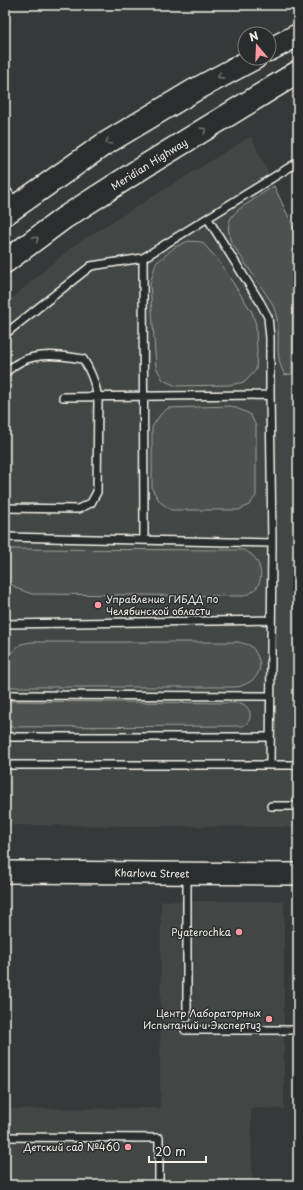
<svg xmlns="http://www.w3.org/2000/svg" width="303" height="1190" viewBox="0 0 303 1190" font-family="'Playpen Sans',sans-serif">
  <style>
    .built { fill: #434645 }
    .green { fill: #4e514f; stroke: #a1a19c }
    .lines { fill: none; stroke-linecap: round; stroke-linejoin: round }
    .lane-casing { stroke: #f4f1e8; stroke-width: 10 }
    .secondary-casing { stroke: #f4f1e8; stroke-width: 24 }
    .primary-casing { stroke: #f4f1e8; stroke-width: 25 }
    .lane { stroke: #2a2d2e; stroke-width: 7 }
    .secondary { stroke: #2a2d2e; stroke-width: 21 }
    .primary { stroke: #2a2d2e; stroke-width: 22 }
    .oneway { stroke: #71726f }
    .poi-dot { fill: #ff9aa2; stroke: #2a2d2e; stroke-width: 1.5 }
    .labels { text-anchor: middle; stroke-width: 3; stroke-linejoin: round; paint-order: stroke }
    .street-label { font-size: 10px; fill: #f4f1e8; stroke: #2a2d2e }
    .poi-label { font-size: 10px; fill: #f4f1e8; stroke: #2a2d2e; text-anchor: end }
  </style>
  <rect width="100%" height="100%" fill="#363939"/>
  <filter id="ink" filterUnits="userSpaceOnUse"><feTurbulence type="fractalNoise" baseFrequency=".025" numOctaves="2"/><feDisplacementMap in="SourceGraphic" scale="8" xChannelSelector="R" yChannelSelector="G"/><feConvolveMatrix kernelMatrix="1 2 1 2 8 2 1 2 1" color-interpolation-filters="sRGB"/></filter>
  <g filter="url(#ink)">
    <!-- built -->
    <path class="built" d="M251 136 294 228 291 479H298V827L5 825V304L73 246Z
      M161 901H284V1109L251 1108 252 1185H5V1109L160 1108Z"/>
    <!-- green -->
    <path class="green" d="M274 186 294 228 292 374 285 375C275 359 279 342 278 325 277 317 275 310 272 303L231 242C224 220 232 213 250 202 258 196 266 191 274 186Z
      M188 241 202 242 218 260 252 312 256 325 257 353 256 370 245 382 229 385 176 386 163 380 156 367 150 284 156 263 175 247Z
      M231 406 250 414 256 426V496L249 505 239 510H171L160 502 152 489V427L160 415 168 408Z
      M5 549 243 550C246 551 249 553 252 555 262 564 265 583 252 592 250 594 246 594 243 596L32 594 18 589 5 580Z
      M31 642H238C242 643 248 644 251 646 255 650 257 655 259 660 263 675 251 683 238 687H5V658L21 644Z
      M5 701 241 703C252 707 254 722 242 726L5 727Z"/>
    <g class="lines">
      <defs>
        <path id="lane" d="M5 188 16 204
          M208 219 260 302 268 317 270 338V395L272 543 270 765
          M143 258 144 539
          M5 334 91 266 143 258 298 162
          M5 373C10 369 15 364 20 362 39 352 63 356 83 359 91 371 95 383 98 397L97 492 91 503 78 509 5 508
          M63 397 270 395
          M5 537 272 543
          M5 624 271 620
          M5 695 270 696
          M5 737H269
          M5 765H298
          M271 806H298
          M187 1018V874
          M185 1030H298
          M5 1137 159 1138V1185"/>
        <path id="secondary" d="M5 872 298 874"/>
        <path id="primary" d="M269 50 298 35
          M5 214 103 145 193 91 255 58
          M5 262 64 218 145 166 298 72"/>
      </defs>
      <!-- lane casing -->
      <use href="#lane" class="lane-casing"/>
      <!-- secondary casing -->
      <use href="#secondary" class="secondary-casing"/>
      <!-- primary casing -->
      <use href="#primary" class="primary-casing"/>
      <!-- lane -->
      <use href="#lane" class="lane"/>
      <!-- secondary -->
      <use href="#secondary" class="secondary"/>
      <!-- primary -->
      <use href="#primary" class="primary"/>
    </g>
    <!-- one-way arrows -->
    <defs><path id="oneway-chevron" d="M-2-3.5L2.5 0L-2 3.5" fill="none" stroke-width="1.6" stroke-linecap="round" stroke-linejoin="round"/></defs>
    <g class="oneway">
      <use href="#oneway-chevron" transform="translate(220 76) rotate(152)"/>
      <use href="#oneway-chevron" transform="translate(204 130) rotate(-32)"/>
      <use href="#oneway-chevron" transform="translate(108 142) rotate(149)"/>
      <use href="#oneway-chevron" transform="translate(36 239) rotate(-37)"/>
    </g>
  </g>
  <!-- markers -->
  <g class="poi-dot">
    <circle cx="98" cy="605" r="4"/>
    <circle cx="239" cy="932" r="4"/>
    <circle cx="269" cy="1019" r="4"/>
    <circle cx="128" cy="1147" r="4"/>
  </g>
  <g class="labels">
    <!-- street labels -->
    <g class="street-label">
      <text transform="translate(149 164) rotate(-32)" y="4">Meridian Highway</text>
      <text transform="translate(152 873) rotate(1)" y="4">Kharlova Street</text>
    </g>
    <!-- poi labels -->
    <g class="poi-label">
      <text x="106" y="603" text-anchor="start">Управление ГИБДД по<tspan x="106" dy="12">Челябинской области</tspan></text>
      <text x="231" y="936">Pyaterochka</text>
      <text x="261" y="1017">Центр Лабораторных<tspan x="261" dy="12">Испытаний и Экспертиз</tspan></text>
      <text x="120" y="1151">Детский сад №460</text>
    </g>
  </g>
  <!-- margin -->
  <rect width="303" height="1190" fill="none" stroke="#2a2d2e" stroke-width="20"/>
  <rect x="10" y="10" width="283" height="1170" fill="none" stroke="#f4f1e8" stroke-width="1.5" filter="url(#ink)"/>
  <!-- north arrow -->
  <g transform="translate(257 46) rotate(341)"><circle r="19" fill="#2a2d2e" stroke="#7b7b78"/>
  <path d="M0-3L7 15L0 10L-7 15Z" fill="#ff9aa2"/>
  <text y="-6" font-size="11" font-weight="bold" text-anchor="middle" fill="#f4f1e8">N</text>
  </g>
  <!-- scale -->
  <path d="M149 1156v6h57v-6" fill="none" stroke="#f4f1e8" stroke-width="2"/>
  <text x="155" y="1156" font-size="12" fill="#f4f1e8" stroke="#2a2d2e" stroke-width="3" paint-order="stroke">20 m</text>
</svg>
